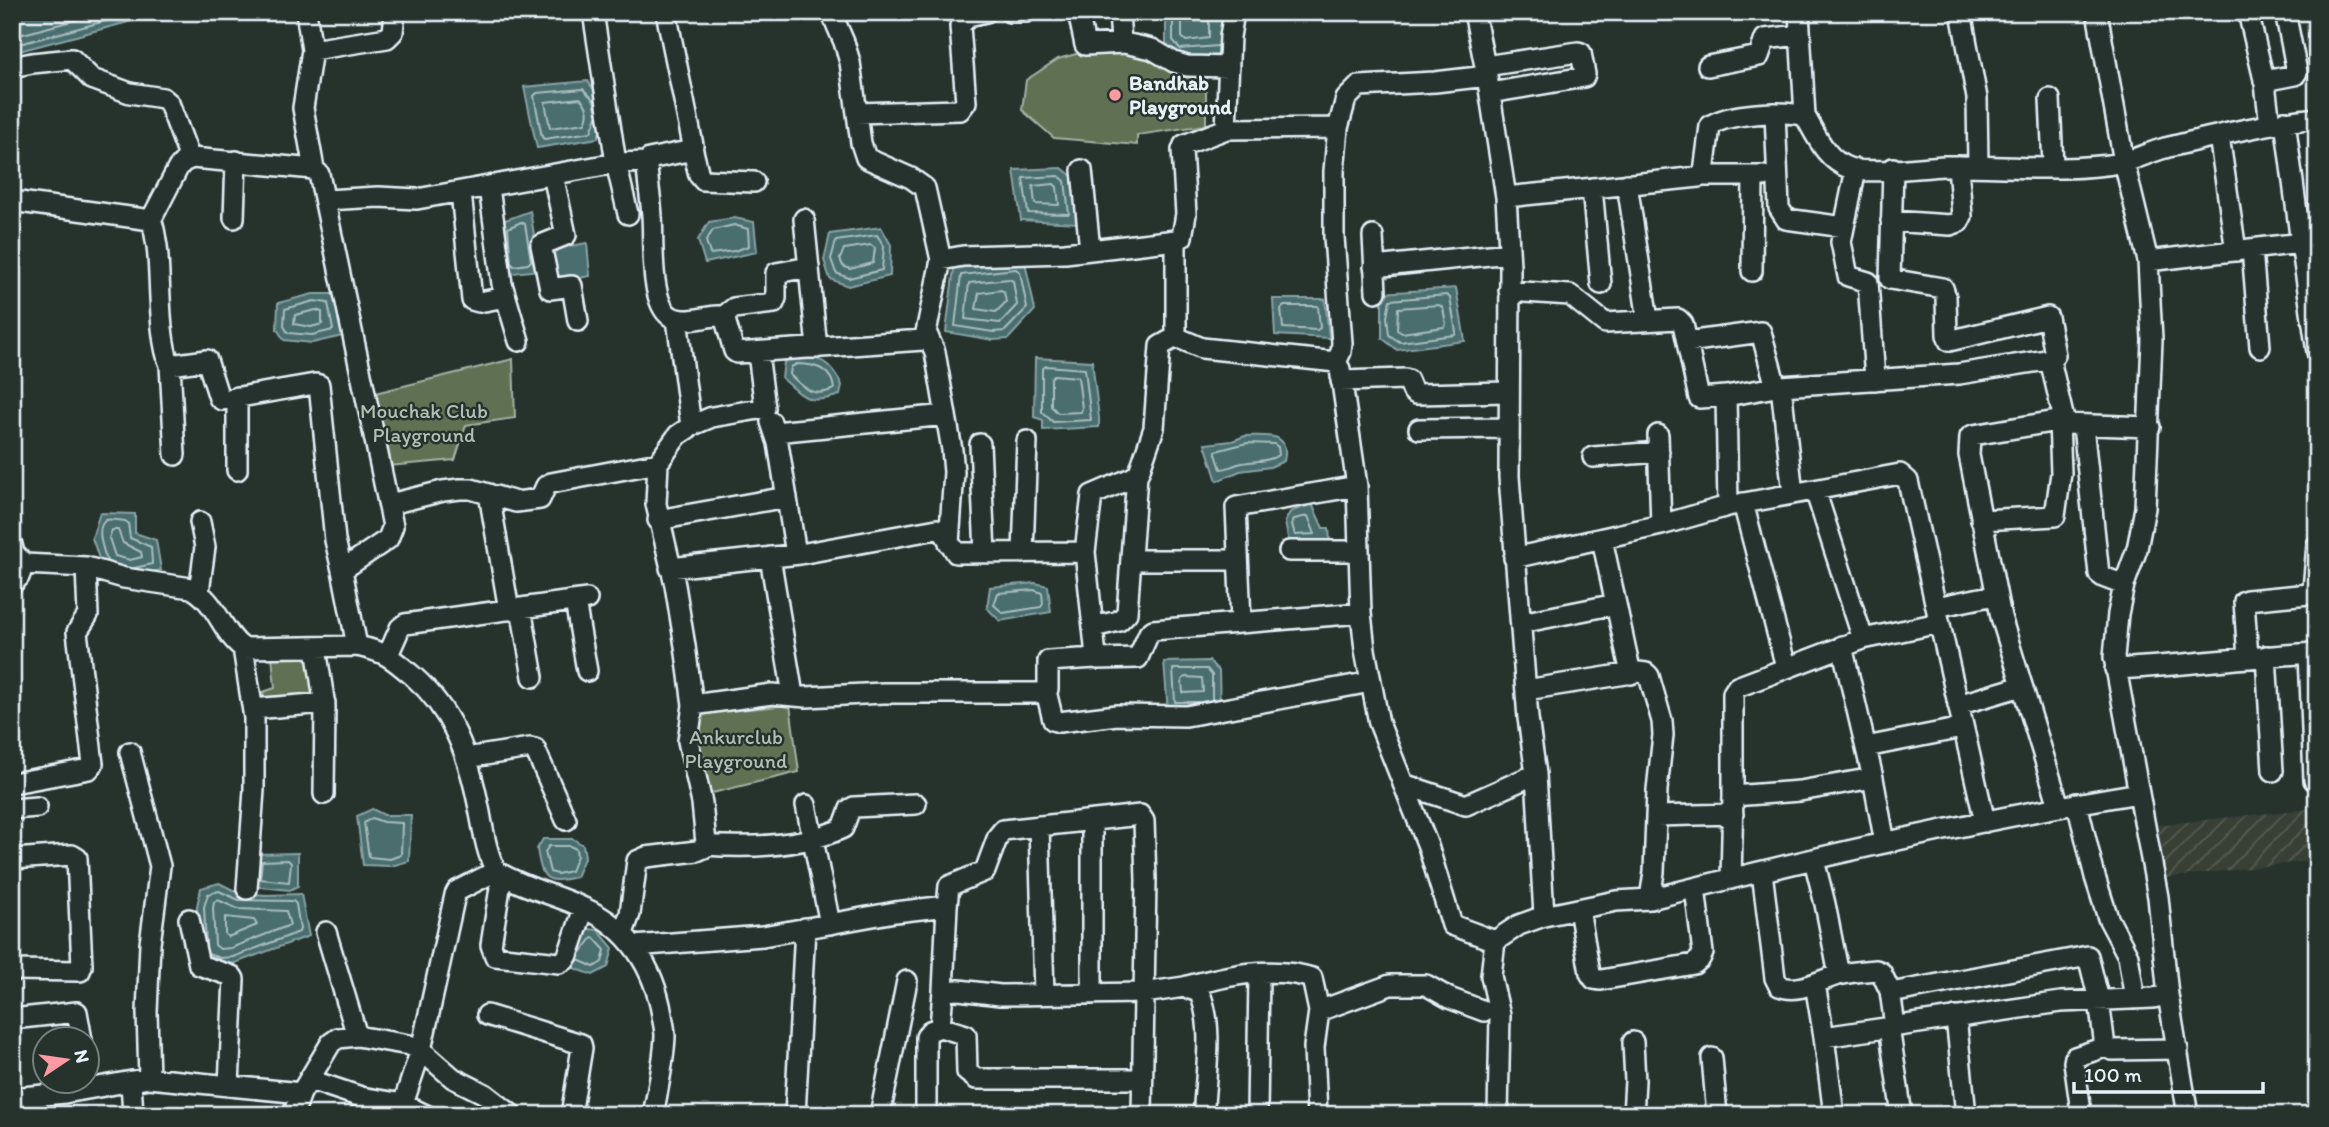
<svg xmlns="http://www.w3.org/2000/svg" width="2329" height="1127" viewBox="0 0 2329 1127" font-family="Itim,sans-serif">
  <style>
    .industrial { fill: url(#industrial-furrows) }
    .park { fill: #607153; stroke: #a4b1a6; stroke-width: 2 }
    .water { fill: #4a6e6d; stroke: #89a2a5; stroke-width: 2 }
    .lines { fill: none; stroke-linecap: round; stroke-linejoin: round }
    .shore { stroke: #a9bdc0; stroke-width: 2 }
    .minor-casing { stroke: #e8f1f8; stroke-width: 24 }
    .minor { stroke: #26332d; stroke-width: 19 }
    .poi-dot { fill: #ff9aa2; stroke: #26332d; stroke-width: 2.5 }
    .labels { text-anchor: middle; stroke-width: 5; stroke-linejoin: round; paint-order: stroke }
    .poi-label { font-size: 21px; font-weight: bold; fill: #e8f1f8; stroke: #26332d; text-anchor: start }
    .park-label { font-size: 21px; fill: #b2beb6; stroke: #26332d }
  </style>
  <defs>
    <pattern id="industrial-furrows" width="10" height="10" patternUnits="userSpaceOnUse" patternTransform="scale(1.75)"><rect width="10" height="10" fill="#384036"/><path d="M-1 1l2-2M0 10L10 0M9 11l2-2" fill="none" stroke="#555c54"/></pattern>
  </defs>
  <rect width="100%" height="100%" fill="#26332d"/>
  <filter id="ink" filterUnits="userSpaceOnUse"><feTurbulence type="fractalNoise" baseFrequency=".0143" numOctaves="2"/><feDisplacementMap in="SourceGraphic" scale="14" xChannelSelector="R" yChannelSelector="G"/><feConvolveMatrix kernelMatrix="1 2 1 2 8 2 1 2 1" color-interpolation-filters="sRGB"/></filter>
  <g filter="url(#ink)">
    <!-- industrial -->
    <path class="industrial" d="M2317 808V860L2165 878 2158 825Z"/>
    <!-- park -->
    <path class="park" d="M1098 48 1149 54 1206 74V125L1137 135V145L1054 138 1022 110 1026 80 1058 59Z
      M513 359 515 418 466 425 455 460 389 466 371 394Z
      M314 655 323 703 266 709 263 692 275 688 272 656Z
      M790 705 799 772 708 794 696 756 698 714Z"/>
    <!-- water -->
    <path class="water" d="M12 12H166L12 53Z
      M1166 12H1224L1226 55 1177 57 1166 43Z
      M588 81C591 88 596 90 600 96 608 109 602 124 598 138L537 148 524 87Z
      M1062 168 1072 176 1078 223 1021 220 1014 170Z
      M530 211 540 270 505 274 500 222Z
      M734 218 754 222 757 252 705 263 698 240 709 222Z
      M881 227 891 245 890 276 848 286 830 279 824 260 830 234Z
      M587 243 590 276 550 284 544 251Z
      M1025 262 1035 310 1008 339 993 340 946 332 954 268Z
      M1456 288 1465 341 1397 350 1382 338V293Z
      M313 294H334L343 336 312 343 284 340 277 329 278 303Z
      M1273 299H1325L1329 338 1275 335Z
      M795 356C822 357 830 362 842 385L840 395C808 405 806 399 782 378L784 362Z
      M1035 358 1092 361 1099 418V427L1043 430V420L1034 417Z
      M1245 436C1266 436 1291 431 1284 461L1270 467 1240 471 1217 481 1205 444 1232 441Z
      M1312 504 1323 528H1329L1330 542 1289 543 1285 522 1290 512Z
      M100 513 135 514V533L156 540 161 570 130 576 103 570 92 538Z
      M1035 583 1048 586 1051 612 1000 621 987 608 990 587Z
      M1209 661 1219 671 1220 708 1168 712 1164 662Z
      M372 809 384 815H411L409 861 391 866 363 865 357 816Z
      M543 839H573L583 845 585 856 576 877C545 884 542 880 537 849Z
      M298 853V886L290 890 252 886 254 854Z
      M219 883 239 893 266 895 301 894 309 936 235 963 219 966 200 959 197 906 201 888Z
      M588 929 598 930 613 948 608 967 593 975 565 965Z"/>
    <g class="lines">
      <!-- shore -->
      <path class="shore" d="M1173 12V40L1180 49 1218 46
        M1182 12V37L1186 41 1209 38V12
        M12 37 105 12
        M12 46 139 12
        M580 98C588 106 590 113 585 123L550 128 545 102Z
        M597 113 594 100 583 89 537 93 534 96 542 137 544 139 591 132 597 116
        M1059 176 1065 181 1069 214 1028 213 1023 178Z
        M1054 184 1057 187 1059 205 1035 204 1033 186Z
        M521 222 525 224 531 261 528 264 514 266 511 263 508 228Z
        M734 225 748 229 749 246 734 251 710 254 706 241 713 230Z
        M877 235 884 246 882 270 849 278 836 273 831 259 836 241Z
        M871 245 875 248 873 263 850 269 843 266 840 259 844 249Z
        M1016 269 1020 272 1027 308 1005 331 993 332 955 326 961 275Z
        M1009 279 1013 281 1017 305 1000 323 965 319 969 283Z
        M1001 290 1004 292 1006 302 996 312 976 309 979 293Z
        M1447 295 1450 298 1456 332 1455 335 1400 342 1389 335 1387 317 1390 300Z
        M314 301 328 303 333 330 312 335 288 333 284 326 285 309Z
        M1439 305 1443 308 1446 324 1444 327 1402 333 1397 330 1398 308Z
        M1284 306H1318L1320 328 1317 330 1283 328 1281 309Z
        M316 310 322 312V324L311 327 294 324 295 315Z
        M797 364C815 364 832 369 834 389 814 398 806 390 790 375L791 367Z
        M1046 366 1085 369 1091 420 1053 422 1042 412V369Z
        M1054 375 1078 377 1082 408 1081 412 1058 413 1051 406V378Z
        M1247 443 1274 444 1278 447 1279 455C1266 463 1252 460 1238 464 1231 466 1228 469 1221 469L1216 454V451Z
        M1308 516 1315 534 1295 535 1292 524 1294 519Z
        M112 530H118L123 543 141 552 142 557 130 560 115 556 109 538Z
        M107 561C104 552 94 527 106 520 110 518 121 521 125 521L128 523 130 538 151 547 152 564 134 568
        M1034 590 1042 593 1043 604 1041 607 1003 613 994 605 998 593Z
        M1185 677 1202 678 1203 692 1183 693 1182 680Z
        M1198 702H1175L1173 669H1207L1212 675V700
        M372 818 383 822 402 823 401 855 390 859 369 857 364 823Z
        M549 846H570L576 849 577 856 571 871 557 874 550 872 545 852Z
        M288 860 291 863 289 882 260 879 262 861Z
        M218 900 238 909 286 911 290 925 231 948 220 949 215 945 213 908 214 902Z
        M225 917 254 920 257 925 228 937 225 934Z
        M206 945 204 907 208 894 219 891 239 900 293 901 296 904 300 929 299 932 233 957 220 958 208 954
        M578 960 594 967 602 962 605 950 593 937 580 954"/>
      <defs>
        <path id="minor" d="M306 12 312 50 303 108 314 169
          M593 12 616 163 628 214
          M666 12 693 145 688 151 649 159 647 162C647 180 651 198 652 216 654 239 649 302 670 316 685 326 709 314 724 316L734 351 737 353 923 340 925 337 941 260 925 188 911 178 866 158 861 143 850 62 844 42 831 12
          M1010 12H1026
          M1078 12 1085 45 1124 43
          M1119 12 1121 41 1124 43 1152 49 1174 62 1187 66 1229 67
          M1474 12 1487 76 1506 197
          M1799 12 1805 116
          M1961 12 1977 98 1978 166
          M2097 12 2124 162 2148 261 2152 340 2145 508 2137 549 2124 585 2118 614 2114 657 2158 897 2168 995 2188 1115
          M2248 12 2265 84 2270 124
          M312 50 387 38 393 32 395 12
          M1485 66 1578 52 1581 53 1585 74 1584 77 1490 93
          M1708 66 1759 56 1765 39 1799 35
          M12 67 32 63 72 59 92 79 130 93 163 98 169 103 190 159
          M2264 81 2295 75 2297 72 2285 12
          M2050 99 2053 166
          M857 113 960 110 966 102 960 26 968 16 986 12
          M1775 113 1779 208 1786 219 1844 227
          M1338 128 1346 99 1359 86 1435 82 1487 76
          M1226 129 1338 128 1334 171V237L1342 343 1341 352 1336 362 1340 369 1357 486 1361 613 1365 650 1379 723 1428 846 1452 925 1495 941
          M2219 136 2236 251
          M692 147 699 175 703 180 754 182
          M1893 168 1890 279 1943 288 1946 297 1947 335 1949 341 2048 317 2055 355 2049 362
          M1856 169 1841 242 1848 276 1868 282 1875 380
          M1082 170 1090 250
          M553 175 566 235 541 245 550 289 572 286 578 321
          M1700 176H1764
          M1627 184 1648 320
          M489 187 502 284 519 341
          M1592 188 1601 284
          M461 192 472 300 479 302 506 297
          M326 200 378 197 417 199 616 163 647 162
          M12 201 151 220 178 168 183 162 192 158 314 169 319 174 393 526 388 539 342 570 357 646
          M234 218 236 161
          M804 219 817 348
          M151 220C155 228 155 237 157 246 161 280 158 337 170 365L207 360 219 398 222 400 315 384 319 385 335 540 342 570
          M1891 221 1950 225 1959 222 1962 216 1958 166
          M1373 236 1376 292
          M1176 240V337L1202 348 1336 362
          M2301 243 2317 352
          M2252 249 2260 347
          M941 260 963 256 1065 253 1176 240 1182 237 1186 214 1182 150 1184 145 1226 129 1230 37 1234 12
          M2148 261 2301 243 2285 121
          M1374 267 1509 253
          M1752 271 1753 176
          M1509 291 1570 295 1605 323 1678 319 1683 324 1699 398 1726 396 1781 386 1959 374 2046 360 2051 364 2065 424 2150 427
          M724 316 734 308 774 303 776 298V273L809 267
          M677 319 691 426
          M926 332 935 352 952 450 954 472 949 543
          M1687 342 1761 332 1776 387
          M170 365 175 455
          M1341 381 1405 379 1408 380 1413 392 1416 394 1508 392
          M1781 386 1793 494
          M1726 396 1728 506
          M237 397V470
          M771 422 778 443 796 554
          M2083 426 2099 574 2103 577 2124 585
          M1419 429 1508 428
          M775 432 946 415
          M1658 435 1661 525
          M980 444 985 553
          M1593 457 1659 452
          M1815 490 1863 639 1939 623
          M489 494 509 610
          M1743 503 1786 667
          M390 504 443 491 460 489H471L516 502 540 499 546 486 551 483 658 463
          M658 520 787 497
          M1981 520 2055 516 2061 473 2059 421
          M1602 539 1631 674
          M12 545 14 553 24 564 86 567 124 578 191 588C217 601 221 632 243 648L357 646C386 652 392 658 413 676 452 710 468 754 478 803 483 826 485 850 496 871 523 888 555 894 584 908 629 928 654 967 662 1015 663 1022 665 1029 665 1036 664 1063 658 1088 653 1115
          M1289 551H1359
          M1085 552 1096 656 1098 659 1138 658 1149 633 1153 630 1361 613
          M1023 553 1027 441
          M770 557 793 695
          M1514 558 1661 525 1728 506 1900 474 1908 481 1936 607
          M1132 560H1238
          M670 568 800 554 937 529 943 531 956 553 1085 552 1092 495 1134 477 1139 472 1154 428 1160 346 1176 337
          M12 584 19 577 24 564
          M199 592 205 547 200 522
          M575 601 587 671
          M521 608 533 677
          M1241 621 1236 507 1357 486
          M1521 623 1616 604
          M1093 627 1119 621 1127 613 1137 475
          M1863 639 1737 687 1733 693V796L1800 791 1873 778
          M1842 646 1873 778 1885 843
          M243 648 254 718V790L247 889
          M316 648 325 706 324 794
          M2309 653 2314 780
          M388 655 400 628 405 624 587 599
          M2266 656 2273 771
          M2248 658 2244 601 2247 600 2309 594 2313 589 2317 545
          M2115 669C2182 666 2249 656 2317 653
          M1526 690 1638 672 1646 673 1649 676 1662 721 1663 735 1657 790 1654 872 1650 899
          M1046 691 1053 720 1059 722 1117 715 1186 716 1371 682
          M693 705 772 694 806 697 883 693H1042L1048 689V661L1096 658
          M1958 705 2022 686
          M253 709 325 703
          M1866 747 1962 728
          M130 752 160 866 150 944 147 1012 149 1078
          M466 758 530 748 535 749 566 820
          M13 783 89 769 93 764 77 632 88 615 86 567
          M1403 784 1466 805 1536 774
          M2077 803 2095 877 2108 918 2128 956 2135 999
          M806 805 830 924
          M2059 806 2001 617 1969 455 1970 437 1973 435 2063 420
          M12 809 37 807
          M1656 816 1733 814
          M1092 821V994
          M1985 822 1936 607 1995 595
          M1039 826 1044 994
          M705 845C750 848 802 847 843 828L850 809 854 807 916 804
          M12 859 72 855 77 858 82 966 80 971 12 970
          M1814 860 1825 904 1839 975
          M1762 872 1775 978 1779 986C1798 994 1820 980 1838 975 1850 972 1864 971 1876 970L1881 972 1890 991 1896 992 2088 956 2099 1000 2105 1047 2112 1050 2178 1049
          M502 875 491 945 495 956 559 963 565 960 568 955 584 908
          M1731 879 1733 796
          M947 906 943 991 959 990 1000 995 1144 993 1184 987 1199 992C1214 1022 1206 1071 1204 1105L1207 1115
          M1579 909 1590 973 1594 979 1601 980 1694 964 1700 959 1703 953 1695 888
          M1544 916 1616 901 1650 899C1811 858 1975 820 2139 793
          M189 919 199 965 232 976 234 979 229 1085
          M326 932 357 1036
          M623 933 630 914 637 861 646 857 697 851 704 848 706 843 702 803 688 741 693 705 685 646 675 585 656 504 658 463 678 435 693 425 712 417 765 408 758 353
          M634 946 763 936 895 912 947 906 949 886 985 871 998 836 1003 830 1140 815 1144 821 1146 880 1142 1115
          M1815 984 1824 1037
          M1184 987C1225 976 1271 965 1312 978L1319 1011 1314 1047 1317 1115
          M943 991 940 1027 966 1035 967 1072 976 1079H1142
          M1890 991 1895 1026
          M1319 1011 1390 985H1426L1449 998 1484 1011
          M487 1015 581 1044 582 1048 571 1115
          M1956 1017 1966 1115
          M12 1019 77 1012 82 1040
          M1889 1027 1902 1115
          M1712 1058 1717 1115
          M310 1080 361 1097 403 1104 426 1115
          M131 1082 133 1115
          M12 1098 65 1093 149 1078 301 1093
          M403 1104 421 1050 455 895 457 891 496 871
          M2080 1104 2074 1062 2075 1057 2105 1047
          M293 1115 301 1093 331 1043 338 1038 357 1036 409 1045 421 1050 453 1078 485 1094 512 1115
          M795 1115 805 928
          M880 1115 907 981
          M926 1115V1037L930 1031 940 1027
          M1257 1115 1259 974
          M1498 1115 1500 1015 1491 976 1495 941 1519 925 1544 916 1536 774 1528 718 1509 477 1510 266 1506 197 1699 177 1704 172 1710 126C1727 113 1785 110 1805 116 1816 135 1826 160 1849 168 1869 175 1920 167 1944 166 2001 165 2065 173 2120 163 2135 160 2150 152 2165 148 2215 136 2266 123 2317 118
          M1633 1115 1635 1081 1633 1042
          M1834 1115 1824 1037 2061 1002 2153 998 2168 995"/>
      </defs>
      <!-- minor casing -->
      <use href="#minor" class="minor-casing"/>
      <!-- minor -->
      <use href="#minor" class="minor"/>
    </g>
  </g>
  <!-- markers -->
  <circle class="poi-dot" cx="1115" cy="95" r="7"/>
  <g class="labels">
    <!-- poi labels -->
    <g class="poi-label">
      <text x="1129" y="90">Bandhab<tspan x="1129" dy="24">Playground</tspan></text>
    </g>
    <!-- park labels -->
    <g class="park-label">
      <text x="424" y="418">Mouchak Club<tspan x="424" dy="24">Playground</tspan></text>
      <text x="736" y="744">Ankurclub<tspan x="736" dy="24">Playground</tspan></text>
    </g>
  </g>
  <!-- margin -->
  <rect width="2329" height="1127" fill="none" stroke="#26332d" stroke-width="42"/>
  <rect x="21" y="21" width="2287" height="1085" fill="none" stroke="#e8f1f8" stroke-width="2.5" filter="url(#ink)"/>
  <!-- north arrow -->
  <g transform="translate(66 1060) rotate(77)"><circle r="33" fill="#26332d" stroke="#747f7e" stroke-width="2"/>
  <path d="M0-5L12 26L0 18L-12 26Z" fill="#ff9aa2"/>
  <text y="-10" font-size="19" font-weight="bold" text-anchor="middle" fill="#e8f1f8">N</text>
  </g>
  <!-- scale -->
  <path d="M2074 1082v10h189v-10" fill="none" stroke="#e8f1f8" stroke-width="3.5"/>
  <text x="2084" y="1082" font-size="21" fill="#e8f1f8" stroke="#26332d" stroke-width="5" paint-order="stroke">100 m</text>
</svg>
